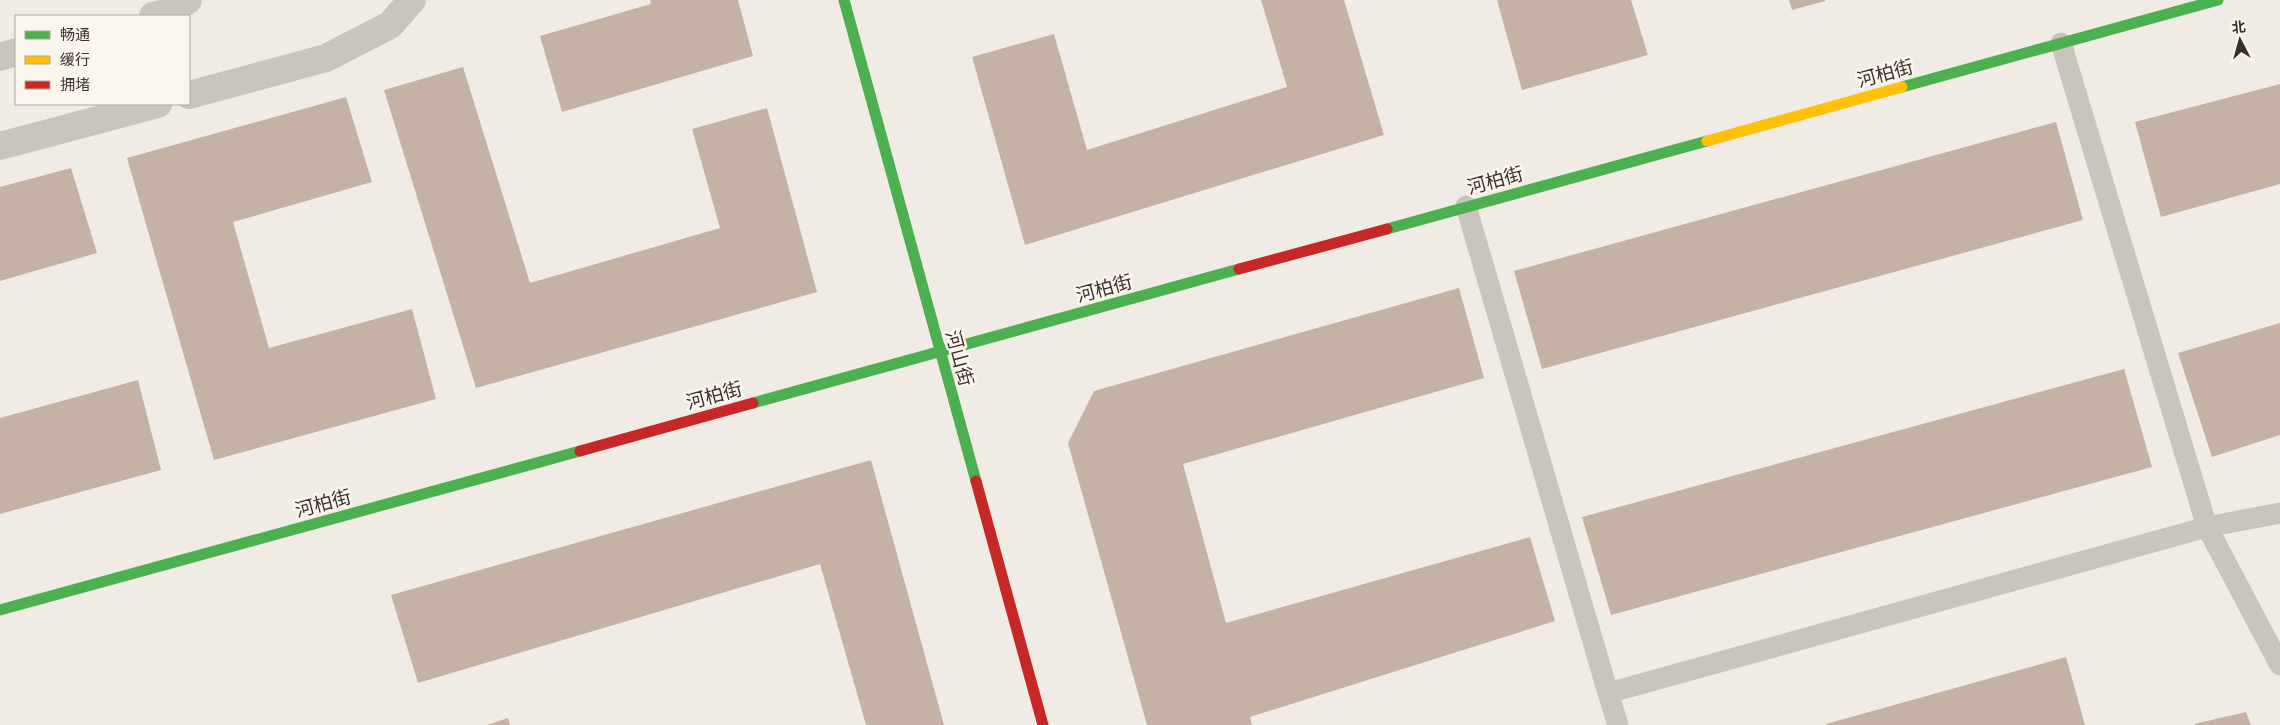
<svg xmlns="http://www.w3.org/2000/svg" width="2280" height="725" viewBox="0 0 2280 725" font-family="Figtree,'Noto Sans SC',sans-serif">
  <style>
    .building { fill: #c5b2a5 }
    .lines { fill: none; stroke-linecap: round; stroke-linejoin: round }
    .lane { stroke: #c9c4bd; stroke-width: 21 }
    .street { stroke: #c9c4bd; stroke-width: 28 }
    .fast { stroke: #4caf50; stroke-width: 11 }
    .slow { stroke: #ffc107; stroke-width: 11 }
    .jam { stroke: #c62828; stroke-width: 11 }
    .labels { text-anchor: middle; stroke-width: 5; stroke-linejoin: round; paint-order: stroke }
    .street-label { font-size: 19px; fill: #3b312a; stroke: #fbf6ed }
  </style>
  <rect width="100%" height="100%" fill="#f0ece5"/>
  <!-- building -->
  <path class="building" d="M650 0H738L753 56 562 112 540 36 651 4Z
    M1261 0H1344L1384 135 1025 245 972 57 1054 34 1087 150 1287 87Z
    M1497 0H1631L1648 55 1522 90Z
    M1789 0H1825V1L1792 10Z
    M463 67 530 283 720 228 692 129 767 108 817 292 476 388 384 90Z
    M2280 84V184L2161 217 2135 122Z
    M346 97 372 182 233 222 269 348 412 309 436 399 214 460 127 158Z
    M2056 122 2083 220 1542 369 1514 271Z
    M71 168 97 253 0 281V187Z
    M1459 288 1484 378 1183 464 1226 623 1530 537 1555 621 1250 717 1252 725H1147L1068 443 1094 391Z
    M2280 323V435L2212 457 2178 353Z
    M2124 369 2152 467 1611 615 1582 517Z
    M138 380 161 470 0 514V418Z
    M871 460 944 725H866L820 564 418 683 391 595Z
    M2066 657 2085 725H1826V724Z
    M2246 712 2251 725H2195L2194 724Z
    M508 718 510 725H487Z"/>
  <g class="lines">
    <!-- lane -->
    <path class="lane" d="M1466 206 1608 693
      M2280 513 2207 527 2280 665
      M1618 725 1608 693 2207 527 2061 43"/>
    <!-- street -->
    <path class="street" d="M153 16 166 13 188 0
      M0 57 16 52
      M189 95 326 58 390 25 412 0
      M0 146 158 104"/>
    <!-- fast -->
    <path class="fast" d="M844 0 976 481
      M1902 87 2218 0
      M1387 229 1707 141
      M753 403 1239 269
      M0 610 580 451"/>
    <!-- slow -->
    <path class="slow" d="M1707 141 1902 87"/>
    <!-- jam -->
    <path class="jam" d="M1239 269 1387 229
      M580 451 753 403
      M976 481 1043 725"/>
  </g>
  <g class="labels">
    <!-- street labels -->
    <g class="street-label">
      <text transform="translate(1885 73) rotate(-15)" y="7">河柏街</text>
      <text transform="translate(1495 180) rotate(-15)" y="7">河柏街</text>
      <text transform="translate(1104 288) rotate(-15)" y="7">河柏街</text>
      <text transform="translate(960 358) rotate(75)" y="7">河山街</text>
      <text transform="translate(714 395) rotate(-15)" y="7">河柏街</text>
      <text transform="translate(323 503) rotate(-15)" y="7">河柏街</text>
    </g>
  </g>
  <!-- legend -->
  <rect x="15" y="15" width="175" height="90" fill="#fbf6ed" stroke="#aea79f"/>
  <rect x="25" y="31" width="25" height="8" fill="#4caf50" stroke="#aea79f"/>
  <text x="60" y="40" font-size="15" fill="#3b312a">畅通</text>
  <rect x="25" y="56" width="25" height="8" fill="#ffc107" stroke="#aea79f"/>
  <text x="60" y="65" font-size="15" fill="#3b312a">缓行</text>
  <rect x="25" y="81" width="25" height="8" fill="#c62828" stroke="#aea79f"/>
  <text x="60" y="90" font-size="15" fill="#3b312a">拥堵</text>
  <!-- north arrow -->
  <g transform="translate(2240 40) rotate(354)" stroke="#fbf6ed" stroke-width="4" paint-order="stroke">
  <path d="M0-4L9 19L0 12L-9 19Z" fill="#3b312a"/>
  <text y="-8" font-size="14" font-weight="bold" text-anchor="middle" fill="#3b312a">北</text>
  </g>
</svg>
